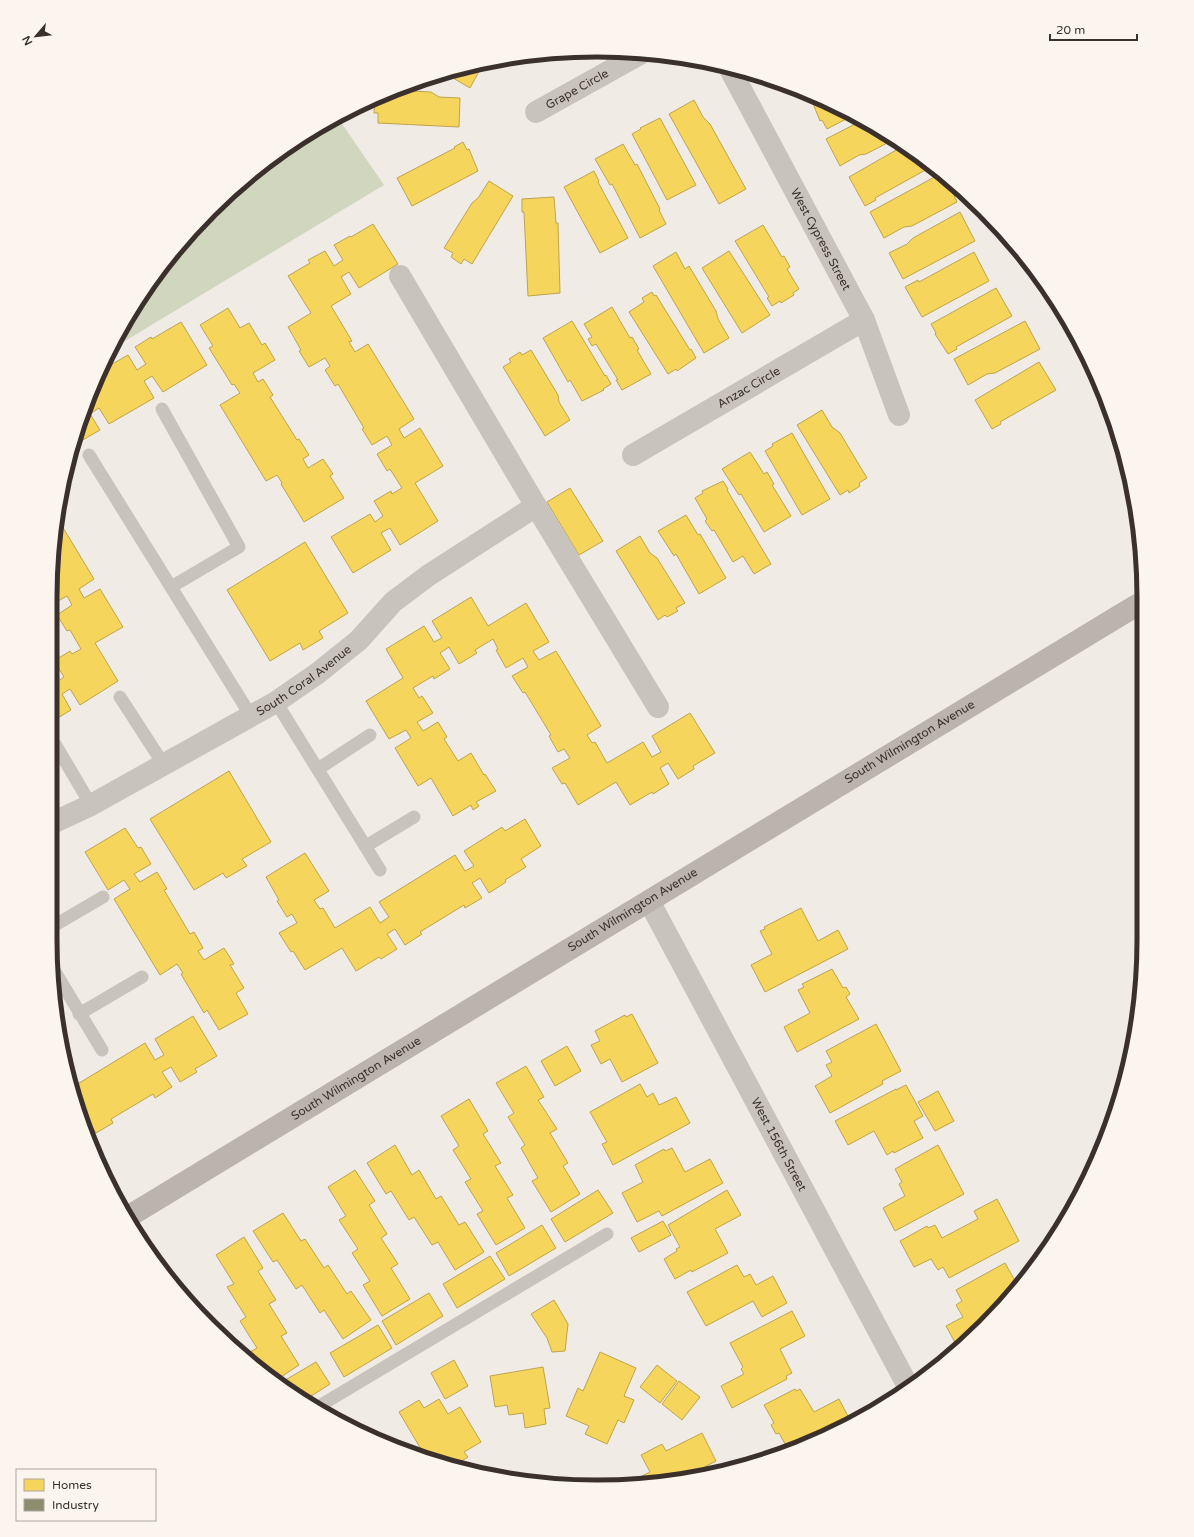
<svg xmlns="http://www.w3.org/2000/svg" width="1194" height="1537" viewBox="0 0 1194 1537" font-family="'Varela Round',sans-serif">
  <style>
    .green { fill: #d1d6bf }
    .homes { fill: #f6d55c; stroke: #bea44d }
    .industry { fill: #8c8c6e; stroke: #74705a }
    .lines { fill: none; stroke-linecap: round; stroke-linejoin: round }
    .service { stroke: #c9c3be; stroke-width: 13 }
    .minor { stroke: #c9c3be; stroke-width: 22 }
    .secondary { stroke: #bab3ae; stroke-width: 22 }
    .labels { text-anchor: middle; stroke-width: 4; stroke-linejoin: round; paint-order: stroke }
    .street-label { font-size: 12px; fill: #3b302b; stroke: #fbf5ee }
    .rim { fill: none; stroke: #3b302b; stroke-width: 5 }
  </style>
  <rect width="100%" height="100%" fill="#f0ebe5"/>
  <!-- green -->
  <path class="green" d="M338 118 384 185 110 350 163 264 236 186 293 142Z"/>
  <!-- homes -->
  <path class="homes" d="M484 62 470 88 453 78 442 75Z
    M392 90 431 92 439 97 460 98 459 127 378 123V113H374L375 99H379V96Z
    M818 98 852 116 827 129 822 120 820 121 812 101Z
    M694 100 703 117 710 124 746 189 719 204 669 114Z
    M660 118 696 185 667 200 632 134 641 129 640 128Z
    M861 121 895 139 866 154 859 155 840 166 826 139Z
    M463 142 467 150 469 149 478 171 412 206 397 178 455 148 454 147Z
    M623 144 635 165 637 164 660 209 659 210 666 224 640 238 612 184 610 185 595 159Z
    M905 145 931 167 875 198 876 200 865 206 849 177Z
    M594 171 599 181 598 182 628 238 600 253 564 187Z
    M940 174 946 182 948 181 952 184 956 192 953 193 957 202 912 226 904 227 884 238 870 212Z
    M489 181 513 196 472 264 464 259 461 264 451 257 453 253 444 248 472 203 478 198Z
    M554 197 556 223H558L560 293 528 296 524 212H522V199Z
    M960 212 975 241 903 279 889 253 907 244 913 238Z
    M373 224 398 264 359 288 349 272 341 277 351 294 331 306 352 341 349 342 355 352 368 344 414 419 399 429 404 438 420 428 443 466 415 483 438 521 400 545 390 528 381 533 391 550 353 573 331 537 370 514 375 522 383 516 374 501 391 491 392 494 402 488 390 469 387 471 377 454 392 445 387 436 372 445 362 429 364 428 338 384 335 386 325 370 330 366 325 358 309 367 299 351 301 350 288 327 311 313 288 276 310 263 308 260 325 251 334 266 343 260 334 245 350 236 351 237Z
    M763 225 782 257 784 256 790 267 787 269 799 289 793 293 794 295 781 303 780 301 772 306 767 298 769 297 735 241Z
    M729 251 770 315 742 333 702 268Z
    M676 252 685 269 689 266 716 311 718 319 729 338 704 353 653 266Z
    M974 252 989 281 922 317 905 287 918 280 919 282Z
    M996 288 1012 316 956 347 957 349 948 354 935 334 936 333 931 324Z
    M652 292 654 296 656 295 690 350 691 349 696 358 677 371 676 369 668 374 629 312 644 302 642 298Z
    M612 307 630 338 632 337 639 349 637 350 651 374 622 390 616 380H618L596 344 592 346 588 339 592 337 584 324Z
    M228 308 240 328 249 323 262 345 265 343 275 360 253 373 258 382 263 379 273 395 270 397 297 440 299 439 309 455 303 459 308 468 323 459 333 474 330 476 344 498 304 522 281 484 282 483 277 475 266 481 220 405 240 393 234 384 232 385 209 348 213 346 200 325Z
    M572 321 605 376 606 375 611 384 603 389 604 390 582 401 570 380 568 382 543 338Z
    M1025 321 1040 349 995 373 987 374 968 385 954 359Z
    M181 322 207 365 163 392 152 376 144 381 154 398 109 424 99 408 90 414 100 430 74 445 79 421 88 400 92 398 90 394 100 371 128 355 137 370 146 364 135 347 151 337 152 339Z
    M531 350 558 395 559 402 570 420 545 436 503 367 511 362 509 359 520 352 522 355Z
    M1039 362 1056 390 1000 422 1001 424 992 429 975 400Z
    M822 410 832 427 840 433 867 478 859 483 860 486 849 493 848 490 840 495 797 425Z
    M792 433 830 499 802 515 765 451 773 446 772 444Z
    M750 452 764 474 767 472 774 484 772 485 791 516 764 532 741 494 739 495 722 469Z
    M723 481 728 489 727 490 771 564 754 574 743 556 733 562 714 530 712 531 705 521 707 519 695 498 703 493 702 491Z
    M570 488 603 541 579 555 547 502Z
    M686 515 698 535 700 534 726 578 699 594 676 554 674 556 658 531Z
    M59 521 94 579 79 589 84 598 100 589 123 627 95 643 118 681 80 705 70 689 62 694 71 710 51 722V676L55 683 64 677 54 661 70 651 72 654 81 649 70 630 67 631 57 615 72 605 67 596 51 605V561Z
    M640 536 650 553 657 558 685 603 676 608 678 611 667 617 665 615 658 620 616 551Z
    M305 542 348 613 319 631 323 638 303 650 300 643 270 661 227 590Z
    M471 597 488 626 526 603 549 642 533 651 539 660 556 651 601 726 587 735 592 743 595 742 607 763 643 742 652 757 661 752 652 736 690 713 715 753 693 766 694 769 678 779 668 763 660 768 669 784 653 794 652 792 630 805 616 782 578 805 565 783 562 784 552 768 570 758 564 749 558 752 549 736 551 735 525 692 523 693 512 676 528 667 523 658 506 668 496 650 498 649 493 639 475 650 477 653 459 664 449 647 440 653 450 669 434 679 433 676 413 688 419 698 422 696 433 713 417 722 423 731 438 722 447 737 444 739 458 761 471 753 484 775 485 774 496 791 476 802 479 806 473 810 471 805 453 816 431 778 418 786 395 748 411 738 406 730 389 739 366 701 403 678 386 649 424 626 434 642 442 638 432 621Z
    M229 771 271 842 242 859 247 866 226 878 223 873 194 890 150 819Z
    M525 819 541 846 521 859 526 867 505 880 506 882 489 893 480 878 472 883 482 898 465 908 464 905 420 932 422 934 405 945 395 929 387 934 397 949 381 959 379 957 356 971 342 948 305 970 293 951 291 952 279 933 297 923 292 914 287 917 277 901 279 900 266 877 305 853 329 891 314 900 320 909 323 908 335 928 370 907 380 923 389 917 379 902 455 855 465 871 474 866 464 851 502 827 505 831Z
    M125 828 138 848 141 847 151 864 134 874 140 882 157 872 167 889 164 890 190 934 194 932 203 948 198 951 204 960 224 948 234 964 230 965 244 988 236 993 248 1014 219 1030 207 1010 204 1013 181 974 183 973 177 964 160 975 114 899 130 889 124 880 108 890 85 852Z
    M801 908 818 941 838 930 848 949 765 992 751 965 772 954 760 931 765 929 764 927Z
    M832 969 843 988 846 987 850 994 846 997 859 1019 797 1052 784 1027 810 1013 798 990 804 987 802 984Z
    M632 1014 658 1063 622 1082 610 1059 601 1064 591 1045 600 1041 595 1031 625 1015 626 1017Z
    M193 1016 217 1056 195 1069 197 1072 180 1082 171 1067 162 1072 172 1087 155 1098 153 1094 111 1119 113 1123 96 1133 86 1117 84 1119 71 1088 145 1043 155 1060 164 1055 155 1039Z
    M876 1024 901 1071 882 1081 883 1084 830 1113 815 1086 832 1076 826 1065 832 1062 826 1051Z
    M567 1046 581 1071 555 1086 541 1061Z
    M526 1066 544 1097 538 1100 557 1129 550 1133 568 1163 563 1166 580 1194 551 1212 532 1181 538 1178 521 1148 525 1145 508 1117 514 1113 496 1083Z
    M640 1084 647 1097 653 1093 659 1105 676 1097 690 1123 613 1165 602 1144 607 1142 590 1112Z
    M906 1085 923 1116 914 1121 923 1138 894 1153 893 1151 887 1155 874 1131 848 1145 835 1121 896 1089V1090Z
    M938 1091 954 1121 935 1131 918 1102Z
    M469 1099 488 1131 483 1134 501 1163 495 1166 513 1195 507 1198 525 1228 496 1245 477 1214 483 1211 465 1182 471 1179 453 1150 459 1146 441 1116Z
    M395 1145 412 1175 419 1170 436 1199 441 1196 459 1225 465 1222 484 1252 455 1270 438 1242 432 1245 414 1217 409 1220 391 1191 386 1194 367 1163Z
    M938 1145 964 1194 895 1231 883 1208 905 1196 899 1184 902 1182 895 1169Z
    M672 1148 685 1172 710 1159 723 1183 662 1216 659 1211 637 1222 622 1193 643 1182 635 1165 664 1149 665 1151Z
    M355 1170 375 1201 369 1205 387 1234 381 1238 398 1264 391 1268 410 1299 382 1316 363 1285 370 1281 352 1253 358 1249 339 1220 346 1216 328 1187Z
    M598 1190 613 1213 565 1242 551 1219Z
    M727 1190 741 1215 715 1229 728 1253 692 1272 691 1270 675 1279 664 1259 677 1251 676 1249 680 1247 668 1225Z
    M997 1199 1019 1241 949 1278 943 1267 938 1270 931 1259 914 1267 900 1241 927 1226 928 1228 935 1225 942 1238 978 1219 974 1211Z
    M283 1213 301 1241 305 1239 324 1268 328 1265 347 1294 351 1291 371 1320 343 1339 324 1310 320 1313 302 1285 296 1289 277 1260 273 1262 253 1231Z
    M663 1221 671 1235 639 1252 631 1238Z
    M542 1225 556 1248 509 1276 496 1253Z
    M244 1237 263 1268 258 1271 276 1300 269 1304 287 1333 281 1336 299 1365 278 1379 257 1363 250 1352 257 1348 240 1321 246 1317 227 1287 234 1284 216 1255Z
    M490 1256 505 1279 457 1308 443 1284Z
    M1005 1263 1018 1286 994 1314 979 1323 982 1329 958 1348 946 1326 963 1317 956 1305 962 1301 956 1290Z
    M737 1265 744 1277 750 1274 756 1285 773 1276 787 1303 762 1317 753 1301 706 1326 687 1292Z
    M429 1293 443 1316 396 1345 382 1321Z
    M554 1300 568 1324 565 1351 552 1352 547 1338 531 1314Z
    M792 1311 805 1336 780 1349 792 1373 786 1376 787 1379 732 1408 721 1386 744 1374 741 1369 743 1367 730 1343Z
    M378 1325 392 1348 344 1377 330 1353Z
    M600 1352 636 1368 624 1396 634 1400 624 1423 618 1420 607 1444 585 1434 589 1426 566 1416 578 1388 583 1391Z
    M454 1360 468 1386 445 1399 431 1373Z
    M316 1362 330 1384 305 1400 282 1382Z
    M657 1365 677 1381 660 1403 640 1387Z
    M543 1367 550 1408 544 1409 546 1424 525 1428 523 1413 509 1415 507 1405 495 1407 490 1376Z
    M679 1381 700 1397 682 1420 662 1404Z
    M795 1389 796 1391 800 1389 814 1412 839 1399 851 1422 807 1445 789 1451 779 1433 776 1434 771 1425 774 1423 764 1405Z
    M439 1399 448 1414 460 1407 481 1442 464 1452 468 1457 452 1467 425 1456 399 1412 419 1400 424 1408Z
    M702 1433 716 1461 697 1471 698 1474 644 1481 642 1476 650 1472 641 1455 662 1444 666 1451Z"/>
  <!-- industry -->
  <path class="industry" d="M1068 1213 1062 1224 1059 1218Z"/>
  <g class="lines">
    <!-- service -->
    <path class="service" d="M162 409 239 547 171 587
      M89 455 251 716
      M120 697 164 765
      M276 702 380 870
      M55 744 91 805
      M318 769 370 735
      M366 846 414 817
      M50 928 103 897
      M54 970 102 1050
      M79 1014 142 977
      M316 1408 607 1234"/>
    <!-- minor -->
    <g class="minor">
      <path id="s1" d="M730 69 864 320 899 415"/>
      <path id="s2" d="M536 112 640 54"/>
      <path d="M400 276 536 506 658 707"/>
      <path id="s3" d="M633 455 864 320"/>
      <path id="s4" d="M50 824 91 805 276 702 318 673 359 640 393 602 429 575 536 506"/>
      <path id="s5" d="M649 901 909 1388"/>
    </g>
    <!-- secondary -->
    <path class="secondary" id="s6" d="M126 1218C464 1013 800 806 1139 604"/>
  </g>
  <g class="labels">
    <!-- street labels -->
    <g class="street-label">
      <text dy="4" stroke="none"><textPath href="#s2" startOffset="47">Grape Circle</textPath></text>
      <text dy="4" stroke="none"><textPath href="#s1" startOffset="193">West Cypress Street</textPath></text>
      <text dy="4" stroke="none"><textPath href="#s3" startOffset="134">Anzac Circle</textPath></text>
      <text dy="4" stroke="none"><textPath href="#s4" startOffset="292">South Coral Avenue</textPath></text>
      <text dy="4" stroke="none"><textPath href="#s6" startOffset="917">South Wilmington Avenue</textPath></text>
      <text dy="4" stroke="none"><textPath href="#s6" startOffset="593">South Wilmington Avenue</textPath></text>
      <text dy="4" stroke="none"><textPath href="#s6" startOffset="269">South Wilmington Avenue</textPath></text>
      <text dy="4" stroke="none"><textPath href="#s5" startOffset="276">West 156th Street</textPath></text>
    </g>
  </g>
  <!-- crop -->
  <path d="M0 0H1194V1537H0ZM597 57H597A540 540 0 0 1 1137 597V940A540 540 0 0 1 597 1480H597A540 540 0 0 1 57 940V597A540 540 0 0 1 597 57Z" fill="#fbf5ee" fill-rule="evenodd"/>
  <path class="rim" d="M597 57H597A540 540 0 0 1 1137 597V940A540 540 0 0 1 597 1480H597A540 540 0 0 1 57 940V597A540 540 0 0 1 597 57Z"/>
  <!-- legend -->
  <rect x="16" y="1469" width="140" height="52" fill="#fbf5ee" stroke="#aea6a0"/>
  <rect x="24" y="1479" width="20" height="12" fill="#f6d55c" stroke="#aea6a0"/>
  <text x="52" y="1489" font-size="12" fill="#3b302b">Homes</text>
  <rect x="24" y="1499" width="20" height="12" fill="#8c8c6e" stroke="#aea6a0"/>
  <text x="52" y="1509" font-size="12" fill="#3b302b">Industry</text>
  <!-- north arrow -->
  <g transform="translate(36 36) rotate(242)" stroke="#fbf5ee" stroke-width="3" paint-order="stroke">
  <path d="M0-3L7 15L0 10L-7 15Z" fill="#3b302b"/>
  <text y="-6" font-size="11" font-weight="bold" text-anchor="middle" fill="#3b302b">N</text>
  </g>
  <!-- scale -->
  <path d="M1050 34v6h87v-6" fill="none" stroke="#3b302b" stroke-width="2"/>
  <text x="1056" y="34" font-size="12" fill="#3b302b" stroke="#fbf5ee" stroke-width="3" paint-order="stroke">20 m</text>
</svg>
